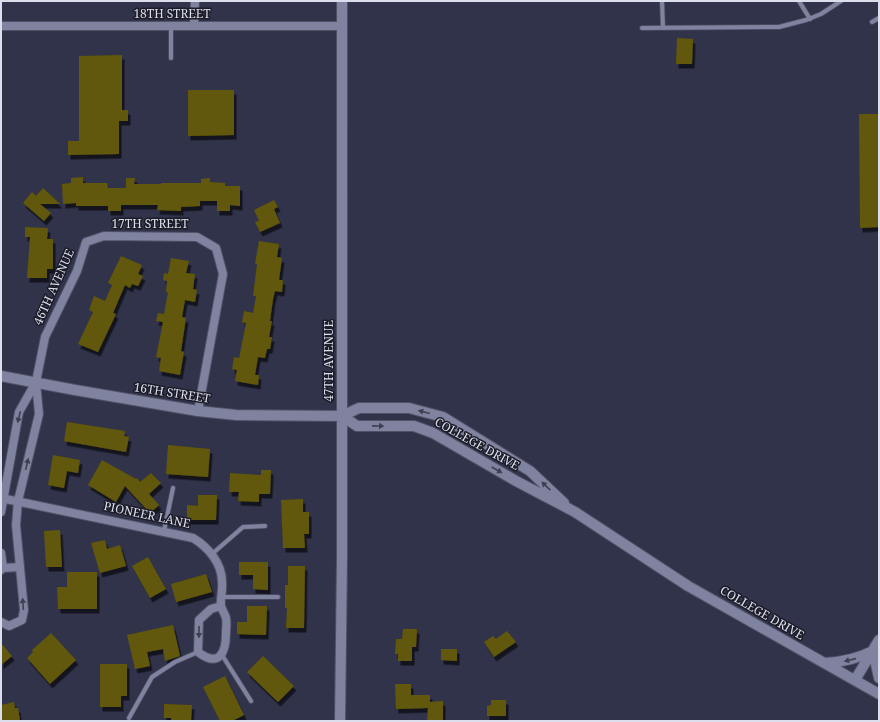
<svg xmlns="http://www.w3.org/2000/svg" width="880" height="722" viewBox="0 0 880 722" font-family="'Noto Serif',serif">
  <style>
    .building { fill: #625807; filter: url(#shadow) }
    .lines { fill: none; stroke-linecap: round; stroke-linejoin: round }
    .service-casing { stroke: #505165; stroke-width: 5.5 }
    .minor-casing { stroke: #505165; stroke-width: 10 }
    .tertiary-casing { stroke: #505165; stroke-width: 12 }
    .secondary-casing { stroke: #505165; stroke-width: 12 }
    .service { stroke: #7f839f; stroke-width: 4 }
    .minor { stroke: #7f839f; stroke-width: 8 }
    .tertiary { stroke: #7f839f; stroke-width: 10 }
    .secondary { stroke: #7f839f; stroke-width: 10 }
    .oneway { fill: #3e4051 }
    .labels { text-anchor: middle; stroke-width: 3; stroke-linejoin: round; paint-order: stroke }
    .street-label { font-size: 12px; fill: #dcdeee; stroke: #1b1c27 }
  </style>
  <defs>
    <filter id="shadow"><feDropShadow dx="2.5" dy="4.5" stdDeviation="0" flood-color="#0009"/></filter>
  </defs>
  <rect width="100%" height="100%" fill="#31334b"/>
  <!-- building -->
  <path class="building" d="M677 38 693 39 692 64H676Z
    M122 55V110H128V121H119V154L68 155V141H79V56Z
    M188 90H234V135L188 136Z
    M859 114H879V227L860 228Z
    M83 177V183H107L108 188H126V178H135L134 184H161V183H201V179L210 178V182L225 183V186H240V206L230 205V211H217V201H200V206L181 207V211L157 210 158 205H121V211H108V206H76V203L63 204 62 184 71 183V178Z
    M43 188 60 204H40L51 213 44 221 23 203 32 192 36 196Z
    M274 200 278 207 274 209 280 223 260 232 255 222 259 221 254 210Z
    M25 227 48 228 47 239H53V269H47V278H27L30 237H25Z
    M259 241 279 244 277 257 282 258 279 280H283L282 292 275 291 273 299 270 321H272L269 337H272L270 349H267L265 358 258 357 255 375H259L258 385 235 381 237 370 232 369 234 357 239 358 246 323 242 322 244 311 253 313 256 296H253L257 264H255Z
    M121 256 142 265 138 274 143 276 138 286 132 284 130 288 125 285 113 313 116 314 98 352 78 344 93 312 89 310 94 296 105 301 112 285 108 283Z
    M171 258 189 261 186 273 195 274 193 289 197 290 195 302 185 300 182 317 186 318 181 351 184 352 180 375 159 371 161 358 156 357 163 322 156 321 158 313 164 314 168 292H166L167 281 163 280 164 273 168 274Z
    M67 422 125 431 124 436 129 437 126 452 64 441Z
    M168 445 210 449 208 477 166 474Z
    M53 455 80 460 78 473 67 471 64 488 48 485Z
    M102 460 136 479 137 478 140 482 151 473 161 483 149 494 159 505 150 513 125 486 116 502 88 485Z
    M261 470H271L270 494H259V502L238 501 239 492H229L230 473 261 475Z
    M198 495H217L216 520H187V505L198 506Z
    M303 499V512H309V534H304L305 548H283L281 500Z
    M60 530 62 567H46L44 531Z
    M105 540 107 549 120 545 126 566 100 573 91 543Z
    M148 557 166 589 150 598 132 566Z
    M239 562H268V590L253 589V575H239Z
    M288 566H305L304 628H286L287 608H285V585H288Z
    M67 572H97V609H58L57 587H67Z
    M206 574 212 592 176 602 171 584Z
    M247 606H267L266 635 237 634V622H247Z
    M173 625 180 656 165 661 163 649 147 652 150 666 135 669 127 635Z
    M403 629H417L416 647H412V661H398V654H395L396 639H402Z
    M507 631 516 642 494 657 484 642 493 636 496 639Z
    M51 633 76 660 50 684 27 658 33 652 32 650Z
    M1 643 12 656 1 665Z
    M441 649H457V661L441 660Z
    M263 656 294 686 278 702 247 672Z
    M100 664H127V696H121V707H100Z
    M225 676 244 715 232 721H220L203 687Z
    M395 684H411V695H430V702L443 701V721H427L428 708 396 709Z
    M491 700H506V716H487V706L491 705Z
    M14 702 15 708H18L20 721H1V705Z
    M164 704 192 705 191 721H171V718H164Z"/>
  <g class="lines">
    <defs>
      <path id="service" d="M662 1 663 28
        M799 1 810 19
        M872 22 879 18
        M171 26V58
        M642 28 779 27 806 20 821 14 841 1
        M164 531 173 488
        M212 554 243 527 265 526
        M222 597H278
        M222 655 251 701
        M129 718 152 677 175 662 198 652"/>
      <path id="minor" d="M1 26H342
        M194 26 195 1
        M1 498 193 538C208 547 222 563 222 582 223 590 220 599 221 606 222 610 225 614 226 618 227 622 226 628 226 633 226 653 219 668 198 652L199 620 211 609 221 606
        M1 512 19 412 36 382
        M1 553 3 568 1 570
        M3 568 20 567
        M1 622 9 626 22 620 24 610 16 525 18 501 39 414 36 382 45 337 77 271 86 242 104 236 197 237 216 248 223 274 198 411"/>
      <path id="tertiary" d="M342 416 357 426H414L433 433 516 481 575 512 688 586 879 694
        M342 416 359 408H409L443 417 530 471 564 503
        M825 663C843 662 857 659 873 651L879 678
        M855 680 879 640"/>
      <path id="secondary" d="M1 376 75 390 198 411 236 415 342 416
        M340 721 342 557V1"/>
    </defs>
    <!-- service casing -->
    <use href="#service" class="service-casing"/>
    <!-- minor casing -->
    <use href="#minor" class="minor-casing"/>
    <!-- tertiary casing -->
    <use href="#tertiary" class="tertiary-casing"/>
    <!-- secondary casing -->
    <use href="#secondary" class="secondary-casing"/>
    <!-- service -->
    <use href="#service" class="service"/>
    <!-- minor -->
    <use href="#minor" class="minor"/>
    <!-- tertiary -->
    <use href="#tertiary" class="tertiary"/>
    <!-- secondary -->
    <use href="#secondary" class="secondary"/>
  </g>
  <!-- one-way arrows -->
  <defs><path id="oneway-solid" d="M-6-.8H1V-3.2L6.5 0L1 3.2V.8H-6Z"/></defs>
  <g class="oneway">
    <use href="#oneway-solid" transform="translate(424 412) rotate(-165)"/>
    <use href="#oneway-solid" transform="translate(19 417) rotate(104)"/>
    <use href="#oneway-solid" transform="translate(378 426) rotate(1)"/>
    <use href="#oneway-solid" transform="translate(27 464) rotate(-77)"/>
    <use href="#oneway-solid" transform="translate(497 470) rotate(30)"/>
    <use href="#oneway-solid" transform="translate(546 486) rotate(-137)"/>
    <use href="#oneway-solid" transform="translate(23 604) rotate(-94)"/>
    <use href="#oneway-solid" transform="translate(199 632) rotate(91)"/>
    <use href="#oneway-solid" transform="translate(850 660) rotate(167)"/>
  </g>
  <g class="labels">
    <!-- street labels -->
    <g class="street-label">
      <text x="172" y="18">18TH STREET</text>
      <text x="150" y="228">17TH STREET</text>
      <text transform="translate(54 287) rotate(-66)" y="4">46TH AVENUE</text>
      <text transform="translate(329 361) rotate(-90)" y="4">47TH AVENUE</text>
      <text transform="translate(172 393) rotate(9)" y="4">16TH STREET</text>
      <text transform="translate(477 444) rotate(29)" y="4">COLLEGE DRIVE</text>
      <text transform="translate(147 515) rotate(12)" y="4">PIONEER LANE</text>
      <text transform="translate(762 613) rotate(30)" y="4">COLLEGE DRIVE</text>
    </g>
  </g>
  <!-- border -->
  <rect width="880" height="722" fill="none" stroke="#dcdeee" stroke-width="4"/>
</svg>
